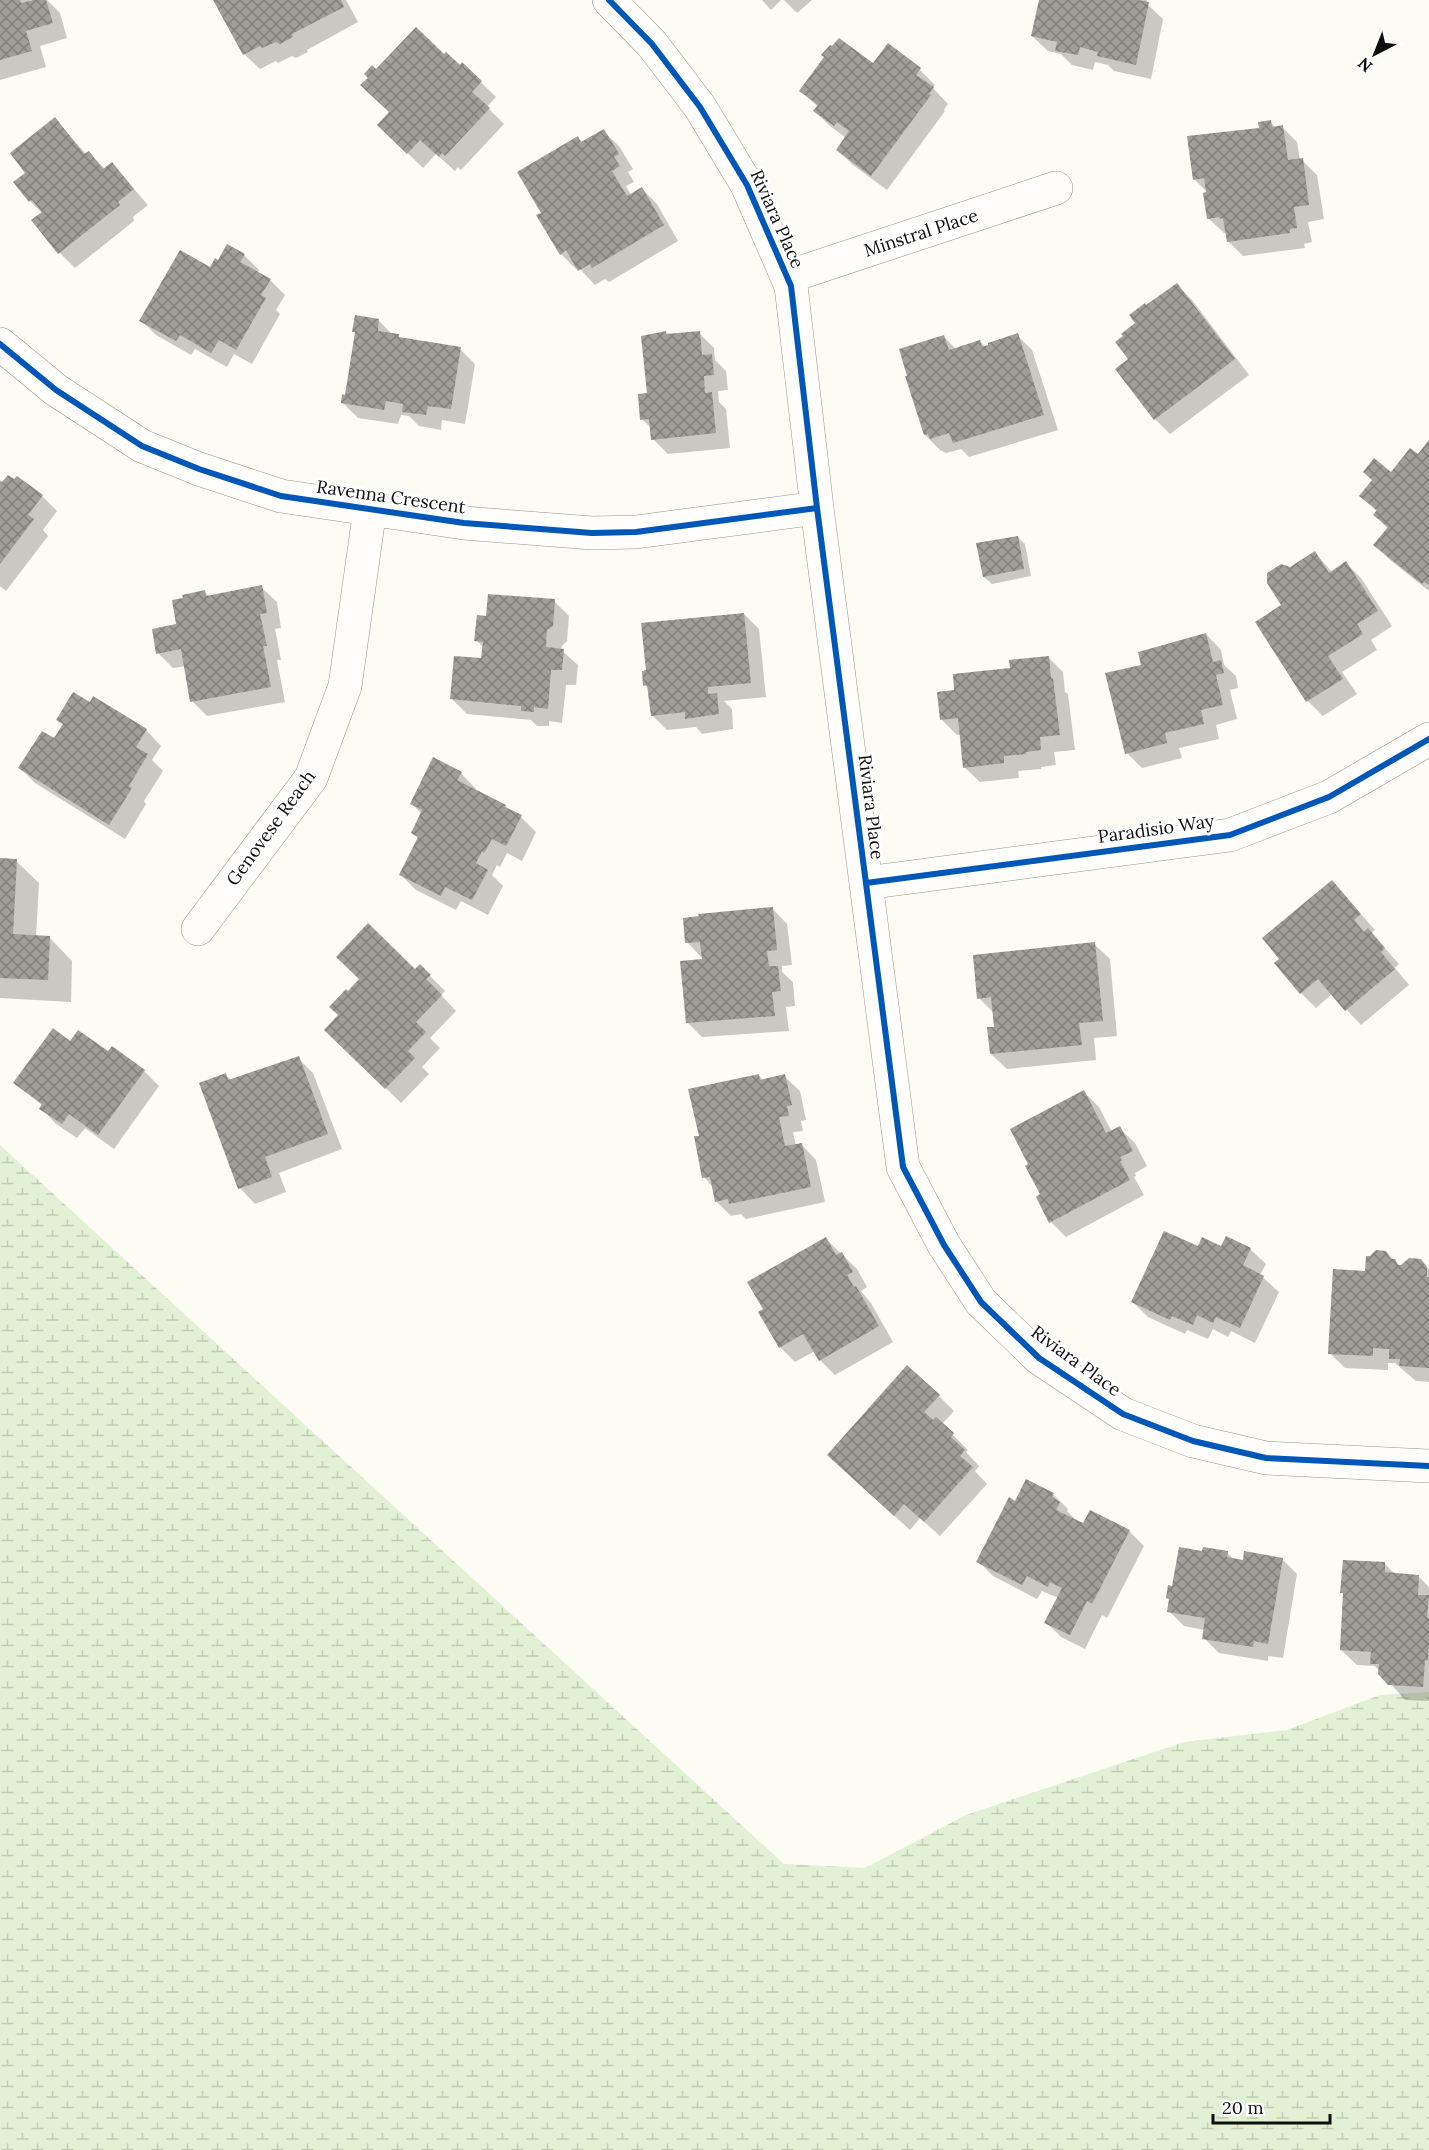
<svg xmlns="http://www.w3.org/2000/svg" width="1429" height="2150" viewBox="0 0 1429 2150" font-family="Lora,serif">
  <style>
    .wetland { fill: url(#wetland-marsh) }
    .shadow { fill: #0003 }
    .building { fill: url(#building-cross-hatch) }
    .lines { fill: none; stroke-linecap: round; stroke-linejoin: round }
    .street-casing { stroke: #959592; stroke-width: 34 }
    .street { stroke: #fffefd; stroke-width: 33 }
    .cycleway-casing { stroke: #fff; stroke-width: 10 }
    .cycleway { stroke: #0057b8; stroke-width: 6 }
    .labels { text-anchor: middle; stroke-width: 6; stroke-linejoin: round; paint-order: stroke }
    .street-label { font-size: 18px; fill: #0e0e0e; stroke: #fff }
  </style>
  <defs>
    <pattern id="wetland-marsh" width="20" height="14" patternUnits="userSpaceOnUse" patternTransform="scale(1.5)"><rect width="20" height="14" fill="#e2f1d4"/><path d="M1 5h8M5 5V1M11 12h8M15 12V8" fill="none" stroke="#c1cdb5"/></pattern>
    <pattern id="building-cross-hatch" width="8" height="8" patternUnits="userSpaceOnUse" patternTransform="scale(1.5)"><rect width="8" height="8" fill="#9f9e99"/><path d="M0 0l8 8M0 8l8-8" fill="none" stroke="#807f7b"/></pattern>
  </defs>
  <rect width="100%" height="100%" fill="#fcfbf4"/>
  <!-- wetland -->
  <path class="wetland" d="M0 1145 784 1864 865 1868 966 1815 1184 1742 1287 1730 1380 1695 1429 1692V2150H0Z"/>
  <!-- shadow -->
  <path class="shadow" d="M0 0H30L31 2 47 0 60 13 67 38 40 46 46 67 0 80Z
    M215 0H346L358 22 307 50 308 52 296 58 292 56 278 63 276 61 260 69 244 54Z
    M762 0H781L771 10Z
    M784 0H812L797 13Z
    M1040 0H1147L1146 3 1163 19 1151 79 1114 71 1108 65 1095 62 1093 70 1072 65 1061 54 1048 51 1032 36Z
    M888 46 920 70 935 85 933 88 948 104 944 110 945 111 887 190 853 165 838 150 846 138 830 126 815 111 818 107 801 91 873 66Z
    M444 56 460 67 462 64 496 97 487 107 504 124 461 170 458 167 455 171 436 154 423 168 394 140 391 113 376 71Z
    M55 119 86 154 88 152 105 169 112 164 148 205 133 217 134 221 75 268 60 253 34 220 42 213 30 201 27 173Z
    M1270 122 1276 128 1282 127 1297 142 1300 160H1302L1317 175 1324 219 1308 222 1312 242 1304 244 1305 248 1243 256 1228 241 1227 233H1224L1208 218V193L1194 179Z
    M603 131 619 146 633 169 628 172 634 182 626 186 631 195 642 189 657 204 678 241 609 282 605 279 595 285 578 267 576 269 561 254 543 213 578 138 583 143Z
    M228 246 244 255 259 270 258 273 270 280 285 295 276 310 280 314 252 364 234 354 227 367 195 349 191 355 156 335 141 320 211 269 219 262Z
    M1177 285 1192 300 1249 375 1170 434 1155 419 1130 359 1125 337 1137 324 1147 307Z
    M378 320 393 335 401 339 460 349 475 364 465 424 442 420 441 430 419 426 409 416 401 415 398 424 358 418 342 402 346 397 356 334 354 331Z
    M666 332 669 335 699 333 714 348 715 360 726 371 728 390 718 391 719 402 726 409 730 448 668 454 653 439 652 429 642 419Z
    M1017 335 1032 350 1058 430 969 457 961 449 946 453 940 450 925 435 943 336 956 349 980 341 986 348Z
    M1429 443V591L1390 560 1375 545 1388 529 1375 515 1377 512 1361 496 1418 456Z
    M0 483 42 496 57 511 43 530 48 536 6 591 0 586Z
    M1017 537 1025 544 1031 576 992 584 984 577Z
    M1315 553 1332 572 1346 563 1361 578 1392 626 1371 640 1377 650 1342 672 1357 694 1323 716 1308 701 1257 622 1283 605 1290 569Z
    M261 587 277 602 281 628 275 629 281 660H277L285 702 207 716 192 701 186 666 173 668 158 653 205 592 209 597Z
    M554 601 569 616 567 641 562 646 561 650 578 665 576 685H566L562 723 549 721V726H537L531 720 467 714 452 699 483 660 484 648 476 640 487 618Z
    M744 614 759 629 766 697 724 701 732 709 733 729 702 734 696 727 667 730 652 715 649 690 645 685 647 672Z
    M1206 634 1221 650 1224 665 1236 676 1238 688 1230 690 1237 719 1216 725 1219 739 1179 748 1182 758 1142 768 1127 753 1143 666Z
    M1048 657 1063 672 1065 692 1068 694 1075 750 1054 752 1056 765 1041 767V769L1018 771 1019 778 980 782 964 767 961 735H957L942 720 956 692 1011 669Z
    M58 720 146 730 161 746 152 760 163 771 144 801 146 804 125 839 35 783 20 768 55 740 64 725Z
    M461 773 476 789 475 790 505 806 511 812 521 817 536 832 522 861 507 853 500 867 497 865 492 875 503 886 488 915 461 901 456 910 416 890 401 875 419 839 412 832 422 814 412 804Z
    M0 860 16 861 39 883 36 937 50 938 72 961 71 1002 0 998Z
    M1332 882 1375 930 1371 933 1399 964 1395 968 1409 985 1361 1025 1332 994 1316 1008 1301 993 1281 959Z
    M772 908 787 924 792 965 782 966V972L793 982 795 1006 786 1007 789 1031 702 1037 687 1022 704 960 687 942Z
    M1094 944 1110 959 1117 1036 1094 1038 1096 1060 1007 1069 991 1054 996 1028 994 1013 979 998Z
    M420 966 445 991 441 995 456 1011 430 1038 440 1048 422 1067 429 1074 401 1103 326 1030 340 1016 348 993 415 971Z
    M71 1043 108 1053 144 1071 159 1086 114 1149 85 1128 77 1138 56 1124 41 1108 43 1106 15 1083Z
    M298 1058 313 1073 342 1149 279 1173 286 1192 255 1204 240 1188 226 1075 232 1081Z
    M758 1075 763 1080 784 1076 800 1091 806 1120 801 1121 803 1131 793 1132 796 1146 801 1144 816 1160 825 1202 746 1219 741 1214 731 1216 716 1201 713 1187 704 1177 700 1137Z
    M1084 1092 1099 1107 1112 1132 1119 1128 1135 1143 1147 1166 1135 1173 1136 1176 1134 1177 1144 1195 1066 1237 1051 1222 1042 1195Z
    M1227 1238 1250 1249 1266 1264 1260 1275 1279 1292 1255 1343 1231 1331 1228 1337 1213 1329 1208 1339 1187 1330 1185 1334 1148 1317 1133 1302 1199 1248H1222Z
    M826 1239 857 1269 867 1287 861 1291 871 1303 893 1342 835 1375 820 1360 815 1351 795 1362 780 1347 766 1310Z
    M1386 1252 1400 1266 1420 1260 1429 1269V1382L1416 1381 1395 1363H1388V1370L1345 1368 1330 1353 1367 1273Z
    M939 1396 954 1411 942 1424 968 1450 966 1452 979 1466 975 1471 987 1484 940 1536 920 1518 910 1530 844 1470Z
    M1053 1494 1068 1509 1067 1511 1074 1518 1073 1520 1083 1525 1129 1531 1144 1546 1107 1618 1102 1615 1085 1649 1061 1637 1046 1622 1058 1598 1042 1591 1037 1599 993 1576 978 1561 1016 1503Z
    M1203 1552H1227L1234 1560 1244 1561 1282 1559 1297 1574 1283 1658 1268 1656V1661L1219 1653 1204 1638 1205 1630 1184 1626 1169 1611 1171 1601 1167 1598Z
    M1385 1564 1396 1575 1418 1576 1429 1587V1701L1405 1700 1375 1666 1357 1665 1341 1650 1345 1595 1342 1593Z"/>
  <!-- building -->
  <path class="building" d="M0 0H20L21 3 33 0H46L53 23 26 31 32 51 0 60Z
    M213 0H341L344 7 292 34 293 37 280 44 276 42 262 48 260 46 243 55Z
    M1039 0H1138L1149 2 1136 65 1097 56 1098 52 1080 47 1078 55 1055 51 1057 42 1031 36Z
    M416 27 444 54 446 52 460 65 462 62 482 81 472 92 490 108 445 156 442 153 439 157 420 140 407 154 377 125 389 112 360 85 368 78 364 74 372 65 376 69Z
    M839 38 873 63 888 43 921 68 916 75 934 87 929 94 931 95 871 176 836 150 849 131 837 122 834 126 813 111 818 105 799 91 824 57 821 55 830 45 832 46Z
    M55 117 84 154 89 151 103 169 112 162 134 189 118 202 120 205 58 254 31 220 42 212 32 200 29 202 13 182 25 173 10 153Z
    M1271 120 1272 127 1283 125 1288 160 1303 158 1309 205 1294 207 1297 228 1290 229V233L1227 242 1223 218 1220 219 1219 217 1207 219 1203 193 1206 192 1204 178 1193 180 1187 136 1259 128 1258 122Z
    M604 129 619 154 614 157 620 166 612 171 627 196 642 187 664 225 592 268 590 264 578 271 566 250 560 255 536 215 541 213 517 172 578 136 581 142Z
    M227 244 245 254 240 262 271 279 261 295 266 298 236 350 219 340 211 353 180 335 176 341 139 321 180 250 210 267 215 258 218 260Z
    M1177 283 1235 359 1154 420 1115 369 1128 359 1115 342 1123 336 1121 334 1135 323 1129 315 1145 303 1146 305Z
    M355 315 379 319 378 331 399 334V337L461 347 451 409 428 406 426 415 402 412 403 404 386 401 384 410 341 403 342 394 345 395 355 332H352Z
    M666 331V334L700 331 702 355 712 354 714 375 704 376 705 393 712 392 716 433 651 440 649 419 640 420 638 394 647 393 641 336Z
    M1018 333 1044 415 953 443 949 433 930 439 928 434 924 435 905 376H907L899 349 944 335 949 350 980 340 982 347 988 345V343Z
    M1429 440V585L1424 582 1422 584 1373 545 1388 527 1373 515 1377 510 1359 496 1372 480 1363 472 1374 458 1391 472 1410 448 1418 454Z
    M8 475 14 479 17 476 43 495 28 515 34 519 0 564V481L2 482Z
    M1018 536 1024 569 983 577 976 543Z
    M1315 551 1329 573 1346 561 1378 611 1357 624 1363 634 1328 656 1343 679 1306 702 1255 622 1281 605 1267 583V573L1281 564 1290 567Z
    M262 585 267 613 260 614 267 646H263L271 687 190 702 181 649 156 654 152 629 176 624 172 600 183 598 182 595 205 590 206 596Z
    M488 594 555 599 553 626 547 630 546 647 564 649 562 670H551L548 709 534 707V712L521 711V706L450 699 454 656 481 658 483 642 474 641 477 615 486 616Z
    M744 613 751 683 708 687V694L717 693 719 714 685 719V712L651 716 647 685 643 686 642 671 646 670 641 623Z
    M1206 633 1213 662 1221 660 1224 673 1216 675 1223 705 1201 710 1204 724 1165 733 1167 743 1125 754 1105 673 1141 665 1138 652Z
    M1049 656 1051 678H1053L1060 735 1040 737 1041 750 1026 752V754L1004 756V763L963 768 958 718 940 720 937 692 954 690 953 674 1010 668 1009 660Z
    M73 692 90 702 93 696 147 729 136 747 148 754 129 786 132 788 109 825 18 768 42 731 54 738 63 724 56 720Z
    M433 757 462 772 457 780 506 805 505 807 522 815 506 846 492 839 484 853 482 851 476 863 488 870 472 900 445 887 441 896 399 875 418 837 411 833 422 810 410 804Z
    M0 858 17 859 13 934 50 936 48 980 0 978Z
    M1332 880 1361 914 1354 920 1364 932 1368 928 1385 948 1381 952 1395 969 1345 1011 1318 979 1300 994 1274 963 1279 959 1262 938Z
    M773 907 777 950 767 951 769 966H778L781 991 772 992 775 1016 686 1023 680 961 702 959 700 942 685 943 683 918 699 916 698 914Z
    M368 923 415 969 420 964 431 975 426 979 442 995 416 1022 426 1032 408 1051 415 1058 385 1089 324 1030 338 1015 329 1007 346 989 348 991 359 979 336 957Z
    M1095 942 1103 1021 1079 1023 1082 1045 990 1054 987 1027H994L991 997 977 999 973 955Z
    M53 1028 70 1041 78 1030 108 1051 112 1046 145 1070 98 1135 69 1114 62 1124 39 1109 42 1104 13 1083Z
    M299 1056 328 1134 265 1157 272 1177 238 1189 199 1083 226 1073 228 1080Z
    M759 1074 760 1080 785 1074 792 1105 787 1106 789 1116 779 1117 785 1146 802 1143 811 1187 729 1204 728 1199 715 1202 710 1177 702 1178 694 1136H699L688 1089Z
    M1084 1090 1106 1133 1120 1126 1133 1151 1120 1157 1122 1161H1120L1130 1180 1049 1223 1036 1197 1040 1194 1025 1166 1028 1164 1010 1129Z
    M1164 1231 1198 1246 1202 1237 1221 1246 1226 1236 1251 1248 1243 1265 1264 1276 1240 1328 1216 1317 1213 1323 1197 1315 1193 1325 1172 1316 1170 1320 1131 1302Z
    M826 1237 836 1255 842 1252 853 1272 847 1275 854 1287 856 1286 879 1326 819 1361 803 1334 779 1348 758 1312 763 1309 747 1282Z
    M1376 1250 1386 1251 1391 1259H1395L1398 1265H1401L1409 1258 1421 1259 1427 1267V1277H1429V1368L1399 1366 1400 1359H1389V1349L1373 1348V1356L1328 1354 1333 1269 1365 1271 1366 1256H1370Z
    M907 1365 940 1395 924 1412 933 1420 936 1417 954 1433 951 1437 965 1450 960 1456 973 1467 924 1522 904 1504 894 1516 827 1455Z
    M1026 1479 1054 1493 1052 1497 1060 1502 1056 1510 1083 1523 1090 1510 1130 1530 1092 1604 1087 1601 1070 1635 1044 1623 1062 1588 1050 1582 1048 1587 1027 1576 1022 1585 976 1562 1009 1497 1015 1501Z
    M1179 1547 1202 1551 1203 1547 1228 1551 1227 1557 1243 1560 1244 1551 1283 1558 1268 1644 1254 1641 1253 1647 1202 1639 1205 1618 1167 1612 1169 1599 1166 1598 1168 1585 1172 1586Z
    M1343 1560 1385 1562V1572L1419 1575 1418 1595H1429L1427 1618H1429V1644L1428 1661 1425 1660 1423 1687 1388 1685 1378 1674 1379 1664H1370L1371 1652 1340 1650 1343 1593H1340Z"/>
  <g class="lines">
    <defs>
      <path id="street" d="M609 0 652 44 700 107 747 185 791 286 817 508 903 1167 944 1245 981 1302 1039 1358 1123 1414 1193 1441 1266 1458 1429 1466
        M787 277 1056 188
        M0 344 56 390 142 446 199 469 281 496 464 523 592 533 636 532 817 508
        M866 883 1230 835 1329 797 1429 739
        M198 929 311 778 345 686 370 509"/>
    </defs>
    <!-- street casing -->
    <use href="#street" class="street-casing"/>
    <!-- street -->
    <use href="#street" class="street"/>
    <defs>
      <path id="cycleway" d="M609 0 652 44 700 107 747 185 791 286 817 508 903 1167 944 1245 981 1302 1039 1358 1123 1414 1193 1441 1266 1458 1429 1466
        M0 344 56 390 142 446 199 469 281 496 464 523 592 533 636 532 817 508
        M866 883 1230 835 1329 797 1429 739"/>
    </defs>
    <!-- cycleway casing -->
    <use href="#cycleway" class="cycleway-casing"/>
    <!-- cycleway -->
    <use href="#cycleway" class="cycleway"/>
  </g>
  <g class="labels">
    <!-- street labels -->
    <g class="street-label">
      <text transform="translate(777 219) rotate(66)" y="6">Riviara Place</text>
      <text transform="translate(921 233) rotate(-18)" y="6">Minstral Place</text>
      <text transform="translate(391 497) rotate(8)" y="6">Ravenna Crescent</text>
      <text transform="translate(871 807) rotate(83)" y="6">Riviara Place</text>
      <text transform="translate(271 828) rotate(-54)" y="6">Genovese Reach</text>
      <text transform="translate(1156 829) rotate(-8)" y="6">Paradisio Way</text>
      <text transform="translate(1076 1361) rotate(36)" y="6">Riviara Place</text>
    </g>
  </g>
  <!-- north arrow -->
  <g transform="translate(1375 54) rotate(222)" stroke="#ffffff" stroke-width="4.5" paint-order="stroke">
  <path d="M0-4.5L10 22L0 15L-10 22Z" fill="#0e0e0e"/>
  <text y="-9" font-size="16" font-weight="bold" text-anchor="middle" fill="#0e0e0e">N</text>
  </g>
  <!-- scale -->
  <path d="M1213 2114v9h117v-9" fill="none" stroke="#0e0e0e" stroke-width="3"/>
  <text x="1222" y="2114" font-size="18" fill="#0e0e0e" stroke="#ffffff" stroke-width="4.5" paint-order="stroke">20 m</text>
</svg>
